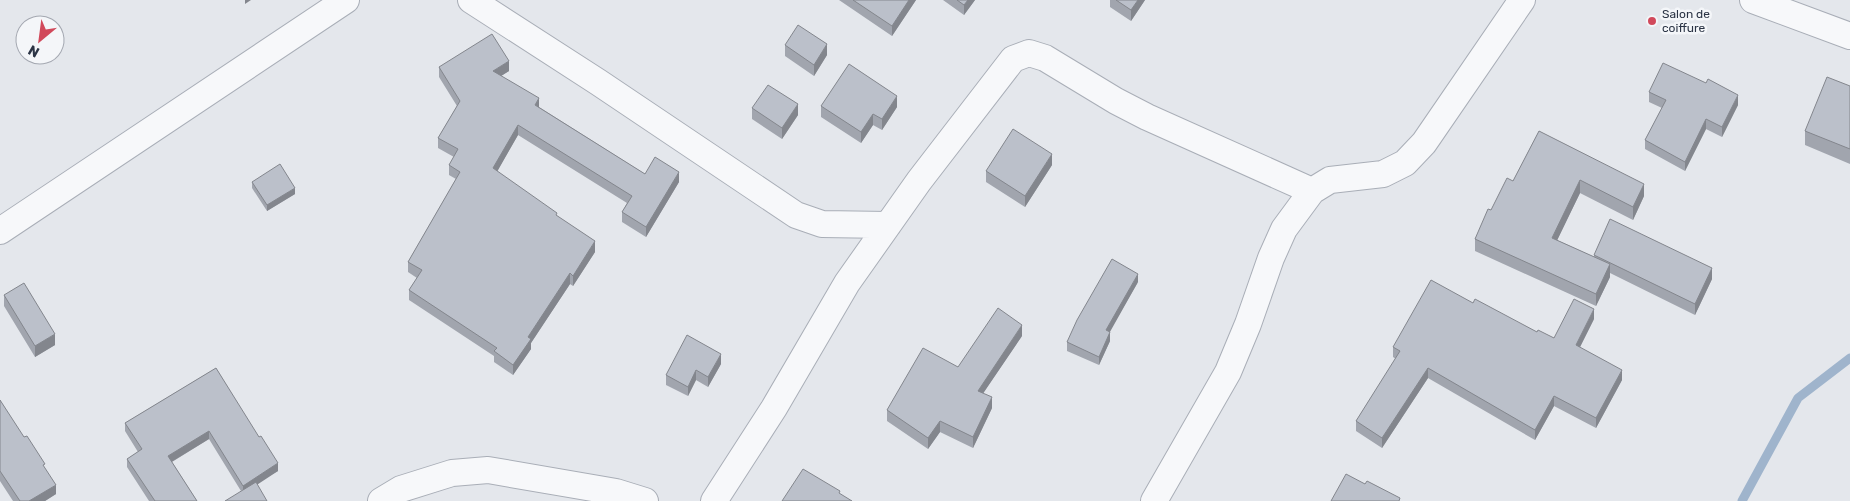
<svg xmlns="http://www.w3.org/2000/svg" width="1850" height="501" viewBox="0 0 1850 501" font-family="Rubik,sans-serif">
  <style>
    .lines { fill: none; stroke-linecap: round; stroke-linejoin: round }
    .stream { stroke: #9fb4cc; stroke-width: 9 }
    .street-casing { stroke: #a9aeb7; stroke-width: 28 }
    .street { stroke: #f7f8fa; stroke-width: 26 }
    .wall { fill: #a1a5ae }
    .shaded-wall { fill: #83868d }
    .building { fill: #bbc0ca; stroke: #83868d }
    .poi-dot { fill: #d1495b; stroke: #f4f6f9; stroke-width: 2 }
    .labels { text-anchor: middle; stroke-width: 5; stroke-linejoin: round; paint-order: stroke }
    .poi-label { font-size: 12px; fill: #2b3445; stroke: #f4f6f9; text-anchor: start }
  </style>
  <rect width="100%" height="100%" fill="#e4e7ec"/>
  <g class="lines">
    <!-- stream -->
    <path class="stream" d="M1742 501 1798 398 1850 358"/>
    <defs>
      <path id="street" d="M471 0 598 82 796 215 822 224 888 225
        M1753 0 1850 36
        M0 231 346 0
        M381 501 401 489 452 473 488 470 616 492 645 501
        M714 501 774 408 847 283 919 181 1013 59 1029 53 1045 58 1116 101 1147 117 1312 191
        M1154 501 1228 372 1248 324 1271 258 1284 229 1312 191 1330 180 1383 174 1405 163 1424 143 1522 0"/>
    </defs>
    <!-- street casing -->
    <use href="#street" class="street-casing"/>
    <!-- street -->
    <use href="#street" class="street"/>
  </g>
  <!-- wall -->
  <path class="wall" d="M839 0H916L892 36Z
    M943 0H975L964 15Z
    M1110 0H1145L1131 21 1110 7Z
    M785 45 827 55 814 76 785 56Z
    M439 67 509 71 501 76 539 107 645 174 679 182 646 237 622 222V212L627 203 518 135 497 171 557 216 595 252 573 286 570 284 531 343V349L513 375 494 362V356L409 300V290L417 278 408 272V262L456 179 449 175V165L454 157 438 148V138L457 106 439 77Z
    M1850 86V164L1805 145V131Z
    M1649 92 1738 105 1722 137 1706 129 1685 171 1645 149V140L1662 108 1649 102Z
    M821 106 897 107 882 130 873 125 861 143 821 117Z
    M752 108 798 115 782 139 752 119Z
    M1539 131 1644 196 1633 220 1580 193 1557 240 1594 257V255L1712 279 1695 315 1610 273V277L1596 306 1475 251V239L1491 210 1513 181Z
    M1052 165 1025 207 986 182V171Z
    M252 182 295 194 267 211 252 188Z
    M1138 282 1109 332 1110 341 1099 365 1067 351V342Z
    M4 295 55 345 35 357 4 306Z
    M1473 303 1537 332 1554 338 1594 319 1580 347 1622 380 1596 428 1554 406 1535 440 1428 378 1382 448 1356 431V421L1396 359 1393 357V347Z
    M1022 336 983 393 992 408 973 448 940 432 928 449 887 421V410L958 367Z
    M721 364 708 387 696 380 688 396 666 385V375Z
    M216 368 278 471 241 491 209 439 172 462 197 501H149L127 467V459L138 452 125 431V423Z
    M0 400 56 494 45 501H13L0 481Z"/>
  <!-- shaded-wall -->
  <path class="shaded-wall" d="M245 0H251L245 4Z
    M909 0H916L892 36V26Z
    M968 0H975L964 15V5Z
    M1138 0H1145L1131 21V10Z
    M827 44V55L814 76V65Z
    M509 61V71L493 81V71Z
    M1738 95V105L1722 137V127Z
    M897 96V107L882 130V119Z
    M539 98V108L535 105Z
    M798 104V115L782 139V128Z
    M873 114V125L861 143V132Z
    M1706 119V129L1685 171V162Z
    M518 125V135L493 179V168Z
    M1052 154V165L1025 207V196Z
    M679 172V182L646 237V227Z
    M1580 180V193L1552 251V238Z
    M1644 184V196L1633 220V207Z
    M295 188V194L267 211V205Z
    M595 241V252L573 286V276Z
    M1610 264V277L1596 306V294Z
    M1712 268V279L1695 315V304Z
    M570 273V284L531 343V349L513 375V365L528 337Z
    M1138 274V282L1106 339V330Z
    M1594 309V319L1576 355V345Z
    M1022 325V336L978 401V391Z
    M1110 332V341L1099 365V357Z
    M55 334V345L35 357V346Z
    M721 354V364L708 387V377Z
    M1428 368V378L1382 448V438Z
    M696 370V380L688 396V387Z
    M1622 370V380L1596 428V418Z
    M1554 396V406L1535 440V430Z
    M992 397V408L973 448V437Z
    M940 421V432L928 449V438Z
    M209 431V439L168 464V456Z
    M278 463V471L243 494V486Z
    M56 485V494L45 501H29Z"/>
  <!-- building -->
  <path class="building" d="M853 0H909L892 26Z
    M957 0H968L964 5Z
    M1116 0H1138L1131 10Z
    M798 25 827 44 814 65 785 45Z
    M492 34 509 61 493 71 539 98 535 105 645 174 655 157 679 172 646 227 622 212 632 196 518 125 493 168 557 213 556 215 595 241 573 276 570 273 528 337 531 339 513 365 494 351 497 348 409 290 422 270 408 262 460 172 449 165 458 149 438 138 460 101 439 67Z
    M1663 63 1706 83 1708 79 1738 95 1722 127 1706 119 1685 162 1645 140 1666 100 1649 92Z
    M849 64 897 96 882 119 873 114 861 132 821 106Z
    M1827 77 1850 86V149L1805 131Z
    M768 85 798 104 782 128 752 108Z
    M1013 129 1052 154 1025 196 986 171Z
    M1539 131 1644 184 1633 207 1580 180 1552 238 1610 264 1596 294 1475 239 1488 209 1491 210 1507 178 1513 181Z
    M280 164 295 188 267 205 252 182Z
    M1610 219 1712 268 1695 304 1594 255Z
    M1112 259 1138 274 1106 330 1110 332 1099 357 1067 342 1077 320Z
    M1431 280 1473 303 1475 299 1537 332 1538 330 1554 338 1574 299 1594 309 1576 345 1622 370 1596 418 1554 396 1535 430 1428 368 1382 438 1356 421 1400 351 1393 347Z
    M24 283 55 334 35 346 4 295Z
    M998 308 1022 325 978 391 992 397 973 437 940 421 928 438 887 410 923 348 958 367Z
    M687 335 721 354 708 377 696 370 688 387 666 375Z
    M216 368 259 437 261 436 278 463 243 486 209 431 168 456 197 501H155L127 459 142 449 125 423Z
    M0 400 24 437 27 436 45 464 43 465 56 485 29 501H20L0 471Z
    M803 469 840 491 839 493 852 501H782Z
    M1346 474 1365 484 1367 481 1400 498 1399 501H1331Z
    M256 482 267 501H225Z"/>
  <!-- markers -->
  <circle class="poi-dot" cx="1652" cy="21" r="5"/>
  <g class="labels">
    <!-- poi labels -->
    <g class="poi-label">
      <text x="1662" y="18">Salon de<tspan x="1662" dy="14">coiffure</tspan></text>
    </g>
  </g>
  <!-- north arrow -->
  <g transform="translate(40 40) rotate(209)"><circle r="24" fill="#f4f6f9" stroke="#a4a8b1"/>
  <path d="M0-4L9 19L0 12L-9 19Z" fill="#d1495b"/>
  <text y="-8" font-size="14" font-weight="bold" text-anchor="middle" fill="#2b3445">N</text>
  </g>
</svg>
